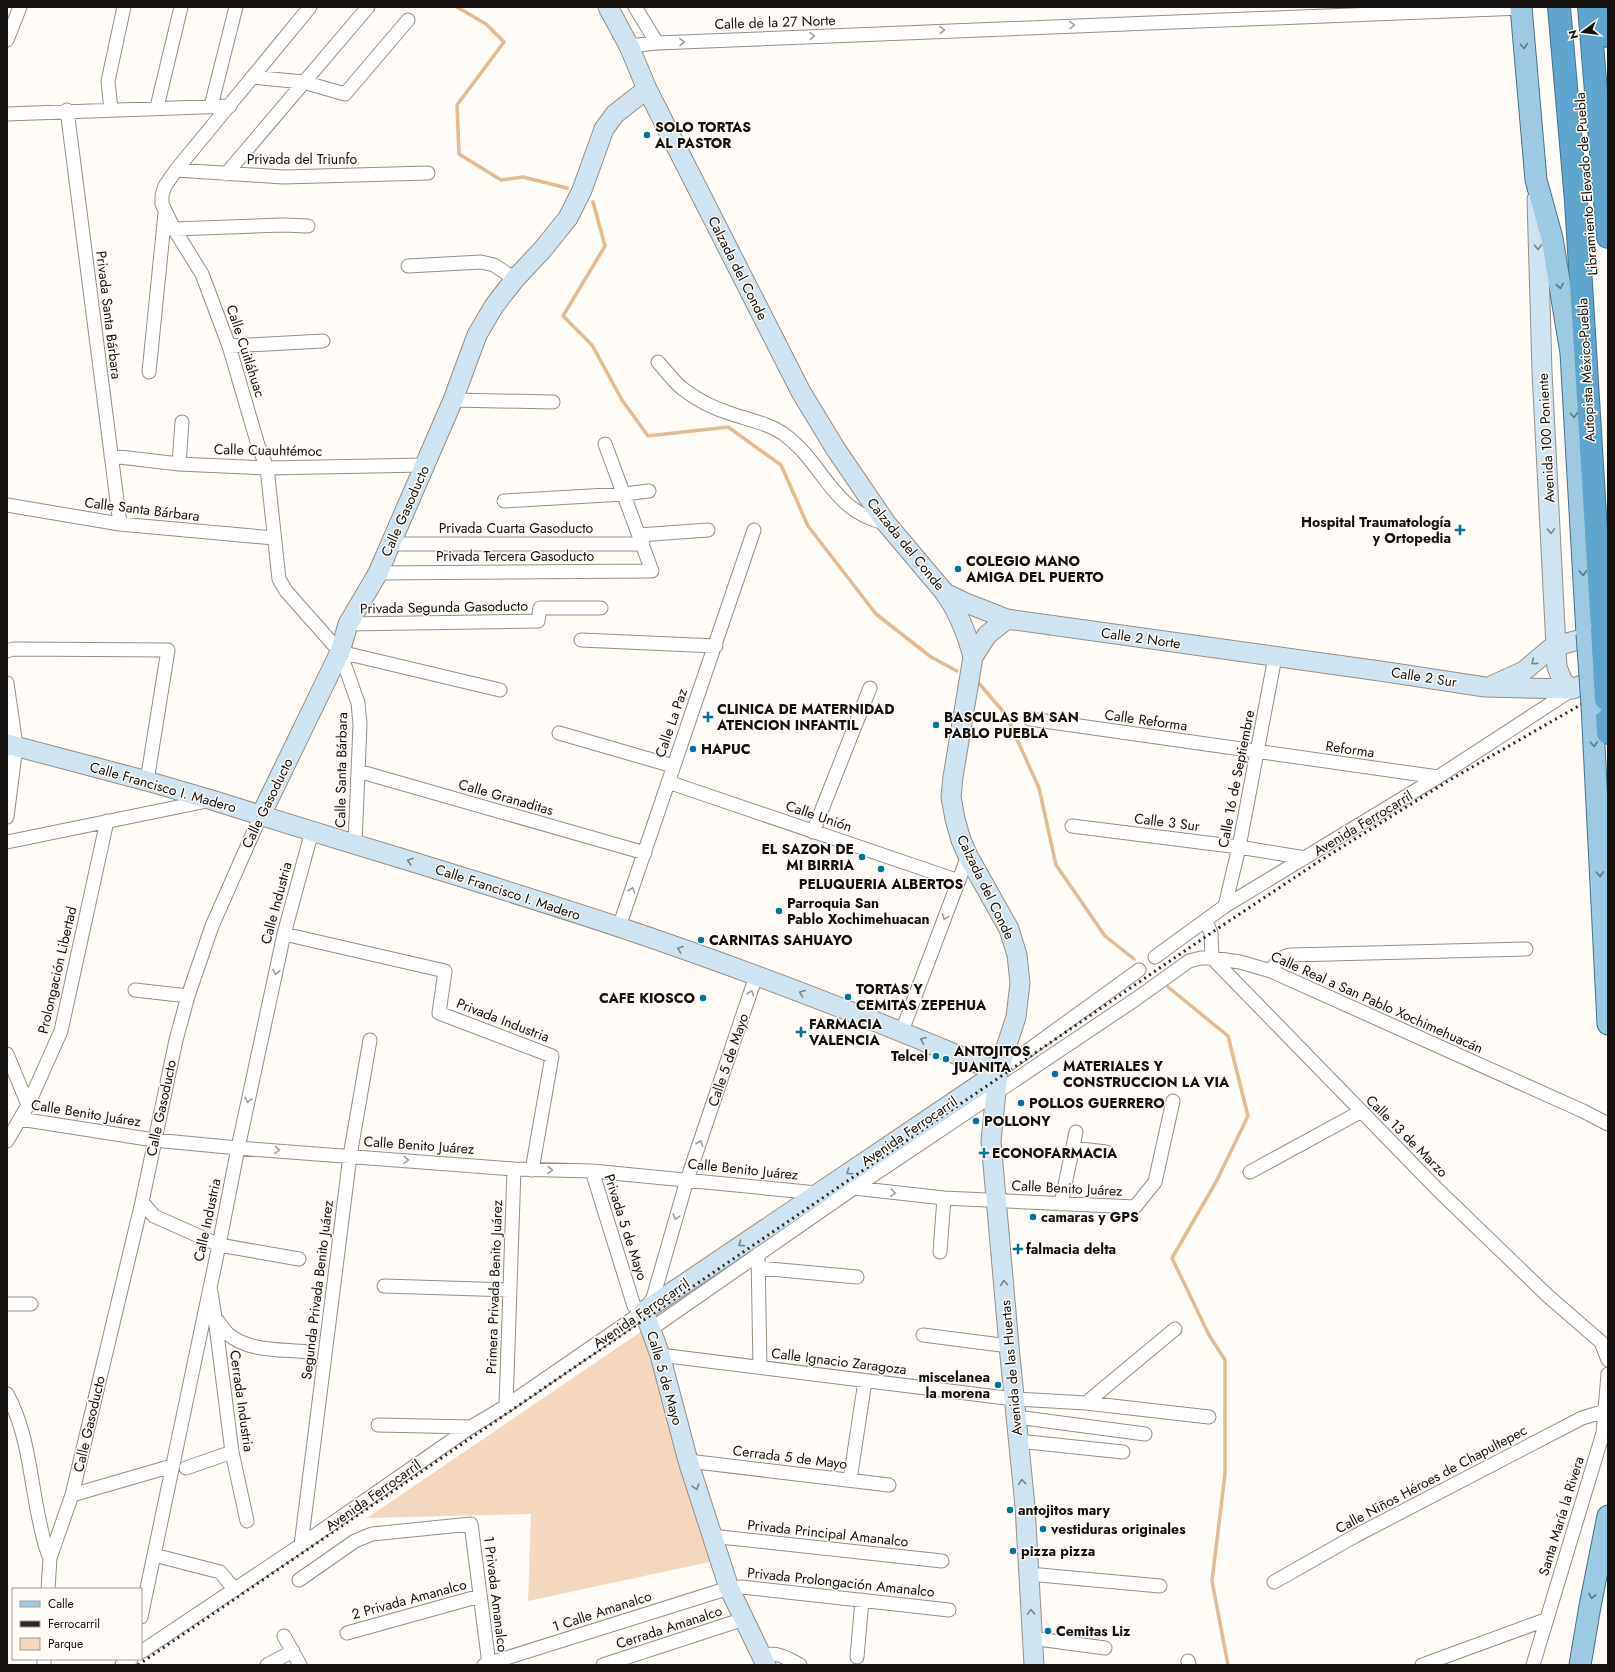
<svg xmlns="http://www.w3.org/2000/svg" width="1615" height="1672" viewBox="0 0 1615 1672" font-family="Jost,sans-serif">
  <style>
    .green { fill: #f3d7bf }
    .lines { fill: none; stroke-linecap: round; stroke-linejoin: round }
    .stream { stroke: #e5b992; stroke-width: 3.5 }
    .street-casing { stroke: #978e86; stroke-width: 15 }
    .secondary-casing { stroke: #978e86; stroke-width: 21 }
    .primary-casing { stroke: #44728a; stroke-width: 23 }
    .highway-casing { stroke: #44728a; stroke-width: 24 }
    .street { stroke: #fff; stroke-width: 13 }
    .secondary { stroke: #cfe4f0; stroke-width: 19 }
    .primary { stroke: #9ecae1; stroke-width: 21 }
    .highway { stroke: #5ea6cd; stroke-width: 22 }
    .rail { stroke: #2b2824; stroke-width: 3; stroke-dasharray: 2 4; stroke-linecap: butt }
    .primary-bridge-casing { stroke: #44728a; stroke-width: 23; stroke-linecap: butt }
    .highway-bridge-casing { stroke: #44728a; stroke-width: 24; stroke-linecap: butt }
    .primary-bridge { stroke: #9ecae1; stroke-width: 21 }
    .highway-bridge { stroke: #5ea6cd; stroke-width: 22 }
    .oneway { stroke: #a19f9e }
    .oneway2 { stroke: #5f7682 }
    .oneway3 { stroke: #7a858a }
    .poi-dot { fill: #01739d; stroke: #fffbf7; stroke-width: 1.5 }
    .labels { text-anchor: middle; stroke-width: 3; stroke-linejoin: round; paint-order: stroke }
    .street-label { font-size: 14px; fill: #13100d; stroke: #fffbf7 }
    .poi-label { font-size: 14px; font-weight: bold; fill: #13100d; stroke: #fffbf7; text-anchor: start }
  </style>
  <rect width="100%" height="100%" fill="#fffbf7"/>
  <!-- green -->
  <path class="green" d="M642 1331 714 1561 528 1601 531 1514 367 1518Z"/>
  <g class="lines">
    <!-- stream -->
    <path class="stream" d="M457 7 486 24 504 42 457 105 459 154 501 180 523 177 567 188
      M593 202 605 246 563 316 592 345 622 400 648 436 728 427 781 465 808 526 876 614 931 657 957 671
      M977 681 1006 715 1039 788 1056 865 1105 936 1134 959
      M1168 987 1228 1036 1248 1116 1216 1182 1172 1258 1209 1335 1225 1360V1474L1212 1581 1228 1665"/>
    <defs>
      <path id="street" d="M310 7 176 170 165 186 162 195V204L174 229 202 274 229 346 258 445 267 468 279 579 286 591 340 652 358 703 360 724 355 844
        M635 7 657 43
        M7 40 20 7
        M629 46 657 43 1521 8
        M252 77 303 82 345 94 408 20
        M211 106 236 7
        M157 107 181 7
        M67 110 120 524
        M111 110 108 81 124 7
        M7 114 230 106
        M176 170 283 177 428 173
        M226 174 368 7
        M174 229 283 225 308 226
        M408 266 481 262 494 265 515 279
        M229 346 323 341
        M658 362C666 371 674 382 683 389 696 399 713 408 729 413 748 420 769 423 785 435 824 464 833 513 886 523
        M149 372 165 213
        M453 400 553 402
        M111 456 179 464 267 468 425 465
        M179 464 182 422
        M504 501 624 494 649 491
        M7 505 120 524 274 538
        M639 535 708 530
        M390 544H643
        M378 573 652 571 605 444
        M348 624 538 621 540 608H601
        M581 640 716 646
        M7 651 13 649 168 650 147 781
        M340 652 500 690
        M7 683 16 746 7 817
        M1030 719 1438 777
        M559 733 673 766
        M358 771 645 853
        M668 782 959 881
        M1072 826 1239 847 1305 858
        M813 832 870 688
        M7 842 207 801
        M1225 906 1239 847 1275 657
        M1206 921 1211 933 1212 958 1437 1189 1548 1296 1601 1342 1608 1360
        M619 927 754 530
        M284 934 445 971 439 1013 552 1056 532 1170
        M1155 957 1225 906 1438 777 1573 689
        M1271 971C1276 962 1280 957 1291 955L1526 949
        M135 990 188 996
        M902 1031 968 856
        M7 1054 28 1105
        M998 1072 1139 970
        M20 1119 154 1140 238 1148 514 1169 592 1171 817 1193
        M7 1141 28 1105 61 1031 107 821
        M1073 1148 1106 1152
        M592 1171 634 1306 644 1311
        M1250 1172 1360 1112
        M854 1188 944 1198 1135 1207 1155 1182 1173 1101
        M142 1202 154 1216 219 1245 299 1259
        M1061 1204 1076 1132
        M940 1252 944 1198
        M758 1254 760 1367
        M759 1268 857 1277
        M384 1286 510 1290
        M211 1292 215 1318 232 1452 247 1521
        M7 1304H31
        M216 1319C220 1323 223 1329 227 1333 247 1352 282 1349 307 1352
        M651 1329 854 1188 1136 999 1189 961 1201 958H1212L1240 962 1271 971 1583 1111 1608 1124
        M923 1335 1009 1346
        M660 1355 1014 1399 1086 1403 1209 1417
        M7 1394C28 1432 30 1477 39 1519 42 1532 44 1546 50 1558
        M1086 1403 1175 1329
        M506 1406 514 1169
        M1016 1417 1145 1434
        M378 1425 471 1427
        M1018 1441 1123 1452
        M688 1461 889 1485
        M186 1468 232 1452
        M850 1480 865 1381
        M72 1495 172 1466
        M711 1536 942 1561
        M301 1545 350 1156 370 1040
        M154 1555 220 1572 235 1590
        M1029 1574 1160 1586
        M299 1580 355 1541 372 1534 471 1524 489 1664
        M1274 1582 1355 1536 1582 1418 1605 1411
        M48 1589 50 1558 72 1495 142 1202 176 1040 188 996 212 926 261 815
        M141 1617 219 1245 238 1148 284 934 312 831
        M347 1633 480 1596
        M284 1636 300 1665
        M1031 1638 1105 1648
        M141 1652 301 1545 471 1427 506 1406 644 1311 653 1298 687 1180 756 976
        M762 1656C777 1651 787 1658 800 1665
        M857 1657 862 1600
        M1188 1661 1189 1665
        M44 1665V1659
        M122 1665 131 1659
        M267 1665 293 1651
        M484 1665 729 1588 742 1587 949 1610
        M603 1665 744 1619
        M1422 1665 1545 1620
        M1533 1665 1603 1433 1608 1374"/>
      <path id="secondary" d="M608 7 629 46 647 89 801 392 835 448 886 523 945 593C959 613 967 634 973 657L953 777 951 797 955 819 961 840 968 856 1009 929 1017 955 1020 983 1016 1017 998 1072 991 1141 1009 1346 1025 1506 1034 1665
        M1537 199 1542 371 1557 667 1563 682 1573 689
        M945 593 966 603 1007 619 1387 672 1485 687 1573 689 1603 675
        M973 657 987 635 1007 619
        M1493 685 1524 671 1550 649 1556 646 1601 634
        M7 744 147 781 212 800C347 843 484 882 619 927 747 970 873 1019 998 1072
        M261 815 340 652 348 624 378 573 453 400 477 335 494 306 515 279 543 249 568 218 582 190 604 129 615 114 647 89
        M766 1665 729 1588 688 1461 660 1355 644 1311 998 1072"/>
      <path id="primary" d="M1521 7 1536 180 1552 238 1571 353 1587 634
        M1592 705 1608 1024
        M1580 1665 1590 1606 1608 1516"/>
      <path id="highway" d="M1559 7 1576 201 1602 629
        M1589 7 1608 237
        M1607 7 1608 36
        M1606 699 1608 733"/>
    </defs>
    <!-- street casing -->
    <use href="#street" class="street-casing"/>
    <!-- secondary casing -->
    <use href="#secondary" class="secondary-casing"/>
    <!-- primary casing -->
    <use href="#primary" class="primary-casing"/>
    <!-- highway casing -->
    <use href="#highway" class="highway-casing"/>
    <!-- street -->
    <use href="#street" class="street"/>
    <!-- secondary -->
    <use href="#secondary" class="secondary"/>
    <!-- primary -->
    <use href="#primary" class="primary"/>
    <!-- highway -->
    <use href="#highway" class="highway"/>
    <!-- rail -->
    <path class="rail" d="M138 1665 1211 933 1318 862 1448 781 1608 689"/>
    <defs>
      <path id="primary-bridge" d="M1587 634 1592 705"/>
      <path id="highway-bridge" d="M1602 629 1606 699"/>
    </defs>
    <!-- primary-bridge casing -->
    <use href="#primary-bridge" class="primary-bridge-casing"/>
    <!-- highway-bridge casing -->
    <use href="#highway-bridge" class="highway-bridge-casing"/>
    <!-- primary-bridge -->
    <use href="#primary-bridge" class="primary-bridge"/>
    <!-- highway-bridge -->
    <use href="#highway-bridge" class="highway-bridge"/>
  </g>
  <!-- one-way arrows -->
  <defs><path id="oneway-chevron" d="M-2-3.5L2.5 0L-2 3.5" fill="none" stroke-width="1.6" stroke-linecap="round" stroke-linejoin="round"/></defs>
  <g class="oneway">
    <use href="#oneway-chevron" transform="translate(1072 25) rotate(-3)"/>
    <use href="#oneway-chevron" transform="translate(942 30) rotate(-2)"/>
    <use href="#oneway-chevron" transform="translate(812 36) rotate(-2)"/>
    <use href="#oneway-chevron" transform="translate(682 42) rotate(-2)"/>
    <use href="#oneway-chevron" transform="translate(632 890) rotate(-71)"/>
    <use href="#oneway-chevron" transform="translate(945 917) rotate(111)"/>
    <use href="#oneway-chevron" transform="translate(276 972) rotate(102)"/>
    <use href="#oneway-chevron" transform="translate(751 993) rotate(-71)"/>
    <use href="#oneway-chevron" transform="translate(248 1100) rotate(102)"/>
    <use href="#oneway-chevron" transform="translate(700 1143) rotate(-71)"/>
    <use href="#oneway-chevron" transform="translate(277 1150) rotate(4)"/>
    <use href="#oneway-chevron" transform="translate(406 1160) rotate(4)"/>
    <use href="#oneway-chevron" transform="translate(550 1170) rotate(1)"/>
    <use href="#oneway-chevron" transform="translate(893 1193) rotate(6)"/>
    <use href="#oneway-chevron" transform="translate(676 1217) rotate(106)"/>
  </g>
  <g class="oneway2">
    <use href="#oneway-chevron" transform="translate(1524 46) rotate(85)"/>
    <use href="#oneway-chevron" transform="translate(1560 286) rotate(80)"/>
    <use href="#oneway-chevron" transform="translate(1574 415) rotate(87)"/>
    <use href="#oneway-chevron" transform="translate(1583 573) rotate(87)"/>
    <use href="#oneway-chevron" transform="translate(1594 744) rotate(87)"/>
    <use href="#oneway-chevron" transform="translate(1600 874) rotate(87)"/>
    <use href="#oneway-chevron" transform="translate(1592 1596) rotate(102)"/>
  </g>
  <g class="oneway3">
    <use href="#oneway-chevron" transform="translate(1538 247) rotate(88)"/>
    <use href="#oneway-chevron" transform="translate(1551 531) rotate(88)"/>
    <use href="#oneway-chevron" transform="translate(1534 662) rotate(140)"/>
    <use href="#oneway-chevron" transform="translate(410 861) rotate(-162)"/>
    <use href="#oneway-chevron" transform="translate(680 949) rotate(-160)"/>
    <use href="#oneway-chevron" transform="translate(802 993) rotate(-159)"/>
    <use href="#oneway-chevron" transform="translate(923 1040) rotate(-157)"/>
    <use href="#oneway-chevron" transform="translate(849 1172) rotate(146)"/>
    <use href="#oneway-chevron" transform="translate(741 1244) rotate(146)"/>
    <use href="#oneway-chevron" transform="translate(1004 1283) rotate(-95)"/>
    <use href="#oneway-chevron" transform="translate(1022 1482) rotate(-96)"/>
    <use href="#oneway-chevron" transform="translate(696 1487) rotate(73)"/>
    <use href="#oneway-chevron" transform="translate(1031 1612) rotate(-92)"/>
  </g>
  <!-- markers -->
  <g class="poi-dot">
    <circle cx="647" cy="135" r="4"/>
    <path d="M1458 524h4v4h4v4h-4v4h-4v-4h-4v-4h4z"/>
    <circle cx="958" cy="569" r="4"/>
    <path d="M706 711h4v4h4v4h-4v4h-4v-4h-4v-4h4z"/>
    <circle cx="936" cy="725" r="4"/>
    <circle cx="693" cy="749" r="4"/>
    <circle cx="862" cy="857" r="4"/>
    <circle cx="881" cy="869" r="4"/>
    <circle cx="779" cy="911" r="4"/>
    <circle cx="701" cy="940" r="4"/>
    <circle cx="848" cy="997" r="4"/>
    <circle cx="703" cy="998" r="4"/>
    <path d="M799 1026h4v4h4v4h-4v4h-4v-4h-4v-4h4z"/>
    <circle cx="936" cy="1056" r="4"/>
    <circle cx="946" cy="1059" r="4"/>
    <circle cx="1055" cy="1074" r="4"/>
    <circle cx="1021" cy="1103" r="4"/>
    <circle cx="976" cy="1121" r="4"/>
    <path d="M982 1147h4v4h4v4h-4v4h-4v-4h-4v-4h4z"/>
    <circle cx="1033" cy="1217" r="4"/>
    <path d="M1016 1243h4v4h4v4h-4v4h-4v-4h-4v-4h4z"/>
    <circle cx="998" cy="1385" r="4"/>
    <circle cx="1010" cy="1510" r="4"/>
    <circle cx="1043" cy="1529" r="4"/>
    <circle cx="1013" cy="1551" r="4"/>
    <circle cx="1048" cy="1631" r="4"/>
  </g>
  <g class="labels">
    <!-- street labels -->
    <g class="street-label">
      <text transform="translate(775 22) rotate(-2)" y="5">Calle de la 27 Norte</text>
      <text x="302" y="164">Privada del Triunfo</text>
      <text transform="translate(1586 184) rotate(-94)" y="5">Libramiento Elevado de Puebla</text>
      <text transform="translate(738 268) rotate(63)" y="5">Calzada del Conde</text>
      <text transform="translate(109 315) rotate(83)" y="5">Privada Santa Bárbara</text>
      <text transform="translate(246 351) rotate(72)" y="5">Calle Cuitláhuac</text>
      <text transform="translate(1586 370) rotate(-93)" y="5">Autopista México-Puebla</text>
      <text transform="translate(1546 438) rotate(-93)" y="5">Avenida 100 Poniente</text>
      <text transform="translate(268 450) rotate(1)" y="5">Calle Cuauhtémoc</text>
      <text transform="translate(142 509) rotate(7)" y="5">Calle Santa Bárbara</text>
      <text transform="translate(405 511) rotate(-66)" y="5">Calle Gasoducto</text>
      <text x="516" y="533">Privada Cuarta Gasoducto</text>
      <text transform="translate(906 544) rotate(51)" y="5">Calzada del Conde</text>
      <text x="515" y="561">Privada Tercera Gasoducto</text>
      <text transform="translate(444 607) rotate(-1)" y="5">Privada Segunda Gasoducto</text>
      <text transform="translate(1141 638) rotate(8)" y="5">Calle 2 Norte</text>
      <text transform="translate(1424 677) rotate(9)" y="5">Calle 2 Sur</text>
      <text transform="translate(1146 720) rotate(8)" y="5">Calle Reforma</text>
      <text transform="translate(671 723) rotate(-71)" y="5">Calle La Paz</text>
      <text transform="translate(1350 749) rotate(8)" y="5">Reforma</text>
      <text transform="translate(341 770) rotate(-89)" y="5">Calle Santa Bárbara</text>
      <text transform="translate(1236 779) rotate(-79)" y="5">Calle 16 de Septiembre</text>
      <text transform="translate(163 787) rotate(16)" y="5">Calle Francisco I. Madero</text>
      <text transform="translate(506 797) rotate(16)" y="5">Calle Granaditas</text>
      <text transform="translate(267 803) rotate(-64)" y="5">Calle Gasoducto</text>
      <text transform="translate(819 816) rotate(19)" y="5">Calle Unión</text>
      <text transform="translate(1167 822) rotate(7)" y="5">Calle 3 Sur</text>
      <text transform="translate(1363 823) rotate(-31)" y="5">Avenida Ferrocarril</text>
      <text transform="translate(986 887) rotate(64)" y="5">Calzada del Conde</text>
      <text transform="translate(508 892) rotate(18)" y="5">Calle Francisco I. Madero</text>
      <text transform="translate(276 903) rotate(-75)" y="5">Calle Industria</text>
      <text transform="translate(57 970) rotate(-77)" y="5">Prolongación Libertad</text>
      <text transform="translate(1377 1002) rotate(24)" y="5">Calle Real a San Pablo Xochimehuacán</text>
      <text transform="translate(503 1020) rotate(21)" y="5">Privada Industria</text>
      <text transform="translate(728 1060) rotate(-71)" y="5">Calle 5 de Mayo</text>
      <text transform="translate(161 1108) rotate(-78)" y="5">Calle Gasoducto</text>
      <text transform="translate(86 1113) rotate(9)" y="5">Calle Benito Juárez</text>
      <text transform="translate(909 1131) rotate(-34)" y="5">Avenida Ferrocarril</text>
      <text transform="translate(1407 1136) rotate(45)" y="5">Calle 13 de Marzo</text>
      <text transform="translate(419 1145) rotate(4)" y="5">Calle Benito Juárez</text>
      <text transform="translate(743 1169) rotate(6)" y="5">Calle Benito Juárez</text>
      <text transform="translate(1067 1188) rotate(3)" y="5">Calle Benito Juárez</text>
      <text transform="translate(207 1220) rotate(-78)" y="5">Calle Industria</text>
      <text transform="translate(626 1227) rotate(72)" y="5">Privada 5 de Mayo</text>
      <text transform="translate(494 1287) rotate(-88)" y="5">Primera Privada Benito Juárez</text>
      <text transform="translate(317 1290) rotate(-83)" y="5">Segunda Privada Benito Juárez</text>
      <text transform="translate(641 1313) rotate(-34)" y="5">Avenida Ferrocarril</text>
      <text transform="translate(839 1361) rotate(7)" y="5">Calle Ignacio Zaragoza</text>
      <text transform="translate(1011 1368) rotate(-95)" y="5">Avenida de las Huertas</text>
      <text transform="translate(665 1378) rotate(74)" y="5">Calle 5 de Mayo</text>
      <text transform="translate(242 1401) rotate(82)" y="5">Cerrada Industria</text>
      <text transform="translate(89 1424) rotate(-77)" y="5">Calle Gasoducto</text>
      <text transform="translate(790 1457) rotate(7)" y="5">Cerrada 5 de Mayo</text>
      <text transform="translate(1431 1479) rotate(-28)" y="5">Calle Niños Héroes de Chapultepec</text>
      <text transform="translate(373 1495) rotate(-35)" y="5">Avenida Ferrocarril</text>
      <text transform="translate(1561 1516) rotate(-73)" y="5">Santa María la Rivera</text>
      <text transform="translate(828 1533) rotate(6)" y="5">Privada Principal Amanalco</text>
      <text transform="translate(841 1582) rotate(6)" y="5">Privada Prolongación Amanalco</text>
      <text transform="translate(496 1594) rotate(83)" y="5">1 Privada Amanalco</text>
      <text transform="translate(409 1599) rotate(-15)" y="5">2 Privada Amanalco</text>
      <text transform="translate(602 1611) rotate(-18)" y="5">1 Calle Amanalco</text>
      <text transform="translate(669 1627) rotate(-18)" y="5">Cerrada Amanalco</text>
    </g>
    <!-- poi labels -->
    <g class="poi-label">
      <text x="655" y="132">SOLO TORTAS<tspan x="655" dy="16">AL PASTOR</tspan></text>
      <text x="1451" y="527" text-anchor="end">Hospital Traumatología<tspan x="1451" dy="16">y Ortopedia</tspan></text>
      <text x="966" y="566">COLEGIO MANO<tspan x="966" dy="16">AMIGA DEL PUERTO</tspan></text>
      <text x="717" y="714">CLINICA DE MATERNIDAD<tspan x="717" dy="16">ATENCION INFANTIL</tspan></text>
      <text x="944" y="722">BASCULAS BM SAN<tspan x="944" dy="16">PABLO PUEBLA</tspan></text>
      <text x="701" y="754">HAPUC</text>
      <text x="854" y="854" text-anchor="end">EL SAZON DE<tspan x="854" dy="16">MI BIRRIA</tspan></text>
      <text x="881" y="889" text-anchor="middle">PELUQUERIA ALBERTOS</text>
      <text x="787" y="908">Parroquia San<tspan x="787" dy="16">Pablo Xochimehuacan</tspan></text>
      <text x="709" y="945">CARNITAS SAHUAYO</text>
      <text x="856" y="994">TORTAS Y<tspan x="856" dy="16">CEMITAS ZEPEHUA</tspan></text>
      <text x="695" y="1003" text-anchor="end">CAFE KIOSCO</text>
      <text x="809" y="1029">FARMACIA<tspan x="809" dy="16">VALENCIA</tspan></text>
      <text x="954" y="1056">ANTOJITOS<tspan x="954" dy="16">JUANITA</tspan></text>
      <text x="928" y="1061" text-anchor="end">Telcel</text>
      <text x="1063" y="1071">MATERIALES Y<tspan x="1063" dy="16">CONSTRUCCION LA VIA</tspan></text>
      <text x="1029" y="1108">POLLOS GUERRERO</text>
      <text x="984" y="1126">POLLONY</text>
      <text x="992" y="1158">ECONOFARMACIA</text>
      <text x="1041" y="1222">camaras y GPS</text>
      <text x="1026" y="1254">falmacia delta</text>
      <text x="990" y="1382" text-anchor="end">miscelanea<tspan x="990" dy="16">la morena</tspan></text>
      <text x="1018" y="1515">antojitos mary</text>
      <text x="1051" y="1534">vestiduras originales</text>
      <text x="1021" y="1556">pizza pizza</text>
      <text x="1056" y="1636">Cemitas Liz</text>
    </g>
  </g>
  <!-- border -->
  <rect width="1615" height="1672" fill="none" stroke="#13100d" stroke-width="16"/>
  <!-- legend -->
  <rect x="12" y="1588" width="130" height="72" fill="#fffbf7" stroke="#a19d99"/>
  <rect x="20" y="1601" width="20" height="6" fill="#9ecae1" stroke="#a19d99"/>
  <text x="48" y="1608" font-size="12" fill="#13100d">Calle</text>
  <rect x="20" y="1621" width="20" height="6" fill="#2b2824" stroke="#a19d99"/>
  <text x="48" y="1628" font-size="12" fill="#13100d">Ferrocarril</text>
  <rect x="20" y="1638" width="20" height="12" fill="#f3d7bf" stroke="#a19d99"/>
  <text x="48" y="1648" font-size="12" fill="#13100d">Parque</text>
  <!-- north arrow -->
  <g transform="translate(1583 32) rotate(255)" stroke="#fffbf7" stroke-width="3" paint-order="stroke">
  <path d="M0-3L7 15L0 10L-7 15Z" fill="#13100d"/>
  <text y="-6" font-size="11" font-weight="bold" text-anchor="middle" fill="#13100d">N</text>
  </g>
</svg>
